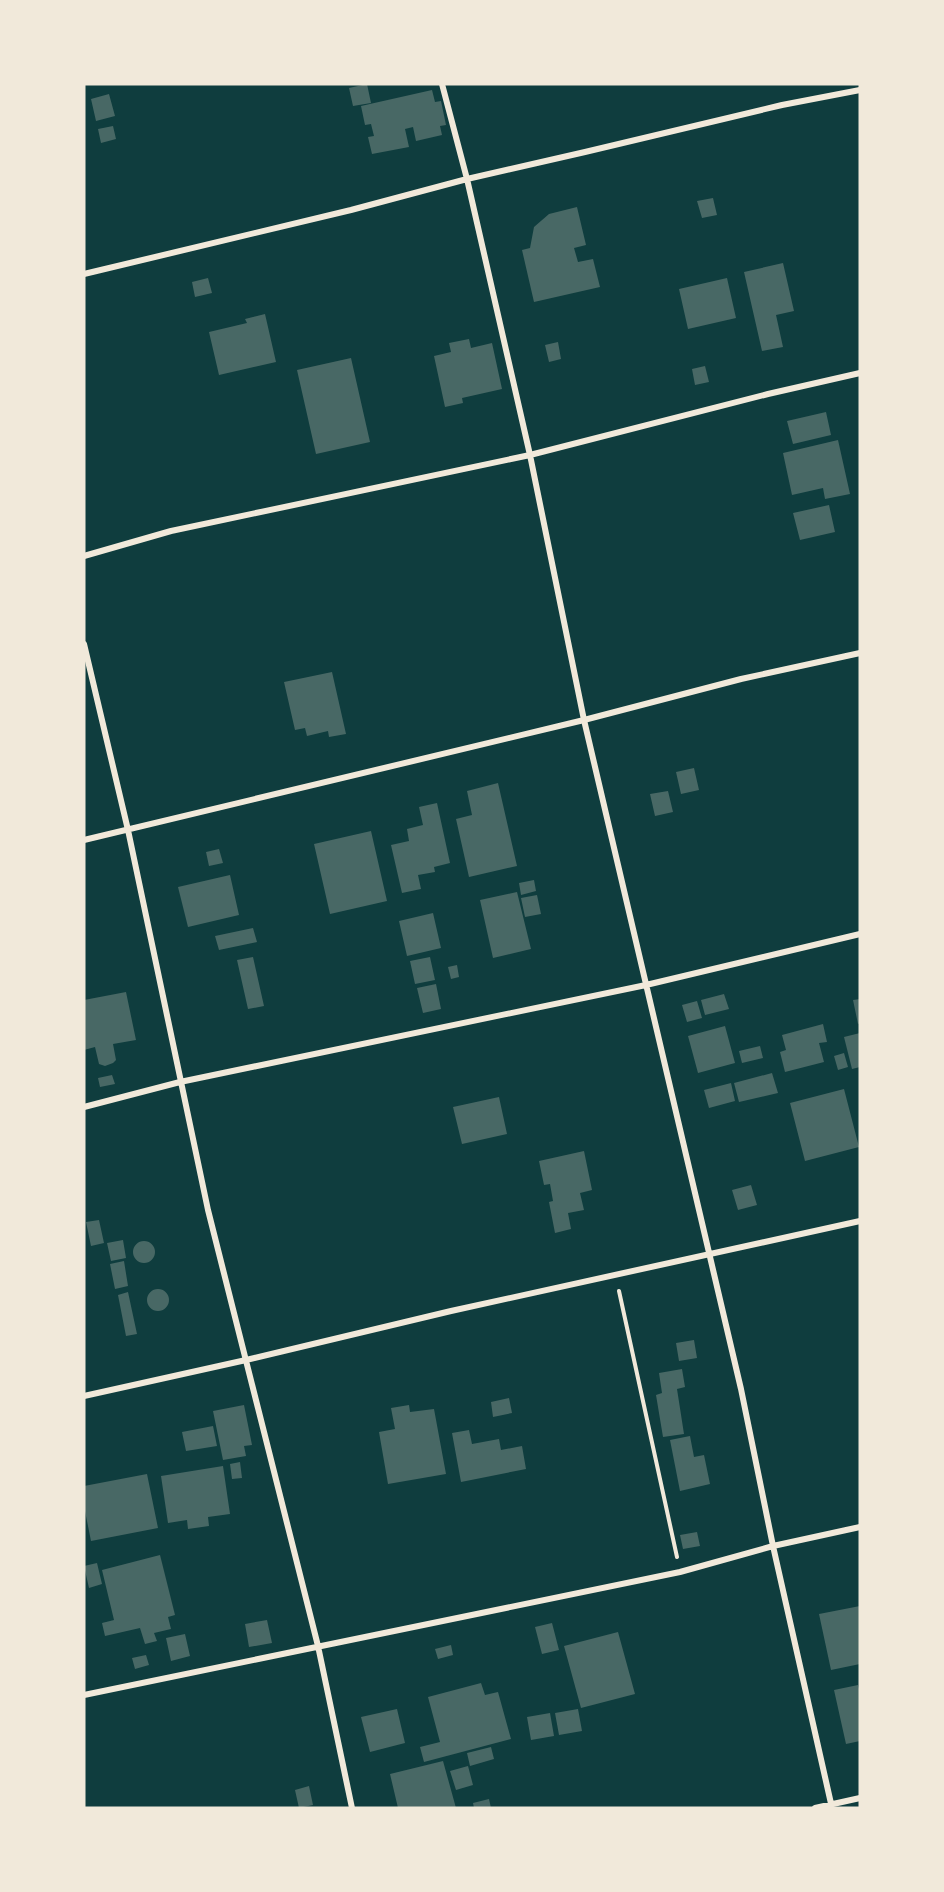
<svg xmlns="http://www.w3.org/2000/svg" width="944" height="1892" viewBox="0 0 944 1892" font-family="'Open Sans',sans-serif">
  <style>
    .building { fill: #486865 }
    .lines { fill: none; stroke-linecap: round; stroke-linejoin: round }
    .path { stroke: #f1e9da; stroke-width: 4 }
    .minor { stroke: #f1e9da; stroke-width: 6 }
  </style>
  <rect width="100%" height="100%" fill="#0f3d3e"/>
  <!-- building -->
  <path class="building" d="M367 84 371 103 353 106 349 88Z
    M432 90 435 102 441 101 446 125 440 126 442 135 416 141 413 127 405 129 409 147 372 154 368 137 374 136 371 124 365 125 361 106Z
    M109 94 115 116 96 121 91 99Z
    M113 126 116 139 101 143 98 129Z
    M713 198 717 215 702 218 697 201Z
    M577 207 586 245 574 248 578 262 593 259 600 287 534 302 522 250 530 248 534 227 549 214Z
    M783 263 794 311 776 315 783 347 762 351 744 272Z
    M208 278 212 293 195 297 192 282Z
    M727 278 736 318 688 329 679 289Z
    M265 314 276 362 219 375 209 332 247 323 245 319Z
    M469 339 471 348 492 343 502 389 462 398 463 403 445 407 434 356 451 352 449 343Z
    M558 342 561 359 549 362 545 345Z
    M351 358 370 442 316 454 297 370Z
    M705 366 709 382 695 385 692 369Z
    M826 412 831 435 793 444 787 421Z
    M838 440 850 494 825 499 823 488 792 495 783 453Z
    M829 505 835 532 800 540 793 513Z
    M332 672 346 734 329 737 328 731 307 736 305 728 295 730 284 682Z
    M694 768 699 790 681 794 676 772Z
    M498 783 517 866 469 877 456 819 472 815 467 791Z
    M668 791 673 812 655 816 650 794Z
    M437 803 450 863 434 867 435 872 418 875 421 889 402 893 391 845 409 841 407 829 423 825 419 807Z
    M371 831 387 901 330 914 314 844Z
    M219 849 223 863 209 866 206 852Z
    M230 875 239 915 188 927 178 887Z
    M534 880 536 891 521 895 519 883Z
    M517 892 531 949 493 958 480 900Z
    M537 895 541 914 525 917 521 898Z
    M433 913 441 948 407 956 399 921Z
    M253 928 257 942 219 950 215 936Z
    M253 957 264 1006 248 1009 237 960Z
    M430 957 435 980 415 984 410 961Z
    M457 965 459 977 451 979 448 967Z
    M436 984 441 1009 423 1013 417 988Z
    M126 992 136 1040 113 1044 116 1060 113 1063 105 1066 99 1064 95 1047 84 1050V1000Z
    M724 994 729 1009 705 1015 701 1000Z
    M860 999V1023L858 1024 853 1000Z
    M697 1001 702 1018 687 1022 682 1005Z
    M823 1024 827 1042 819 1043 824 1062 785 1072 780 1052 786 1050 782 1035Z
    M725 1026 735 1063 698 1073 688 1036Z
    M860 1033V1067L852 1069 844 1037Z
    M760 1046 763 1058 742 1063 739 1051Z
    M844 1053 848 1067 838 1070 834 1056Z
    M772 1073 778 1093 739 1102 734 1083Z
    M112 1075 115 1084 100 1087 98 1078Z
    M731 1083 735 1101 709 1108 704 1090Z
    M844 1089 859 1147 805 1161 790 1103Z
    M499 1097 507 1134 462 1144 453 1107Z
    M584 1151 592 1190 580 1193 584 1210 568 1213 571 1229 555 1233 549 1202 553 1201 550 1184 544 1185 539 1161Z
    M751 1185 757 1205 738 1210 732 1190Z
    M99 1220 104 1243 91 1246 86 1222Z
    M123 1240 126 1258 111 1261 107 1243Z
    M133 1252a11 11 0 1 1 22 0a11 11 0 1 1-22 0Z
    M124 1261 128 1286 115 1289 110 1264Z
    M147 1300a11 11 0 1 1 22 0a11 11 0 1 1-22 0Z
    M128 1292 137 1334 126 1336 118 1295Z
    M694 1340 697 1358 679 1361 676 1343Z
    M682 1369 685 1387 677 1389 684 1434 663 1437 656 1395 662 1393 659 1373Z
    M509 1398 512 1413 493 1417 491 1402Z
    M244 1405 252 1445 244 1446 246 1456 223 1460 213 1411Z
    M409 1405 410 1412 434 1409 446 1474 388 1484 379 1432 395 1429 391 1408Z
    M213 1426 217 1446 186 1451 182 1432Z
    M469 1430 472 1444 499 1439 501 1450 522 1446 526 1469 461 1482 452 1433Z
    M690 1436 694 1457 704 1455 710 1484 680 1491 670 1440Z
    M240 1462 242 1478 232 1479 230 1464Z
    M223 1466 230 1514 208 1517 209 1526 188 1529 187 1520 168 1523 161 1476Z
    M147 1474 158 1528 91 1541 84 1506V1486Z
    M697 1532 700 1546 683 1549 680 1535Z
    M160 1555 175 1615 168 1617 171 1629 154 1633 157 1641 145 1644 140 1628 105 1636 102 1623 114 1620 102 1570Z
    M97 1563 102 1584 89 1588 84 1566Z
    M860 1606V1664L831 1670 819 1614Z
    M267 1620 272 1643 249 1647 245 1624Z
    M552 1623 559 1650 542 1654 535 1627Z
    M618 1632 635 1694 581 1708 564 1646Z
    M185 1634 190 1656 171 1661 166 1638Z
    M451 1645 453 1655 438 1659 435 1649Z
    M146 1655 149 1665 135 1669 132 1658Z
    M481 1683 485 1695 498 1692 511 1739 424 1762 420 1747 440 1742 428 1697Z
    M858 1685 860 1693V1741L846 1744 834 1690Z
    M397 1709 405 1743 370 1752 361 1717Z
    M578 1709 582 1731 559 1735 555 1713Z
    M550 1713 554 1736 531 1740 527 1717Z
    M491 1747 494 1759 470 1766 467 1753Z
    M443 1761 456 1808H398L390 1774Z
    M468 1766 473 1785 456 1790 450 1771Z
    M309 1786 313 1805 299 1808 295 1790Z
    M489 1799 491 1808H474L473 1803Z"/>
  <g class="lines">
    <!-- path -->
    <path class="path" d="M619 1291 677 1557"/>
    <!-- minor -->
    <path class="minor" d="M442 84 467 179 530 455 584 720 741 1389 773 1546 832 1808
      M84 274 351 210 467 179 585 152 782 105 860 90
      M84 556 171 531 530 455 768 394 860 373
      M84 644 128 830 208 1210 318 1646 352 1808
      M84 840 584 720 741 679 860 653
      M84 1107 180 1082 646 985 860 934
      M84 1396 246 1360 451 1311 860 1221
      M84 1695 680 1572 773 1546 860 1527
      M815 1808 860 1798"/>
  </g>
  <!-- border -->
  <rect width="944" height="1892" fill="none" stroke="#f1e9da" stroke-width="171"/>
</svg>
